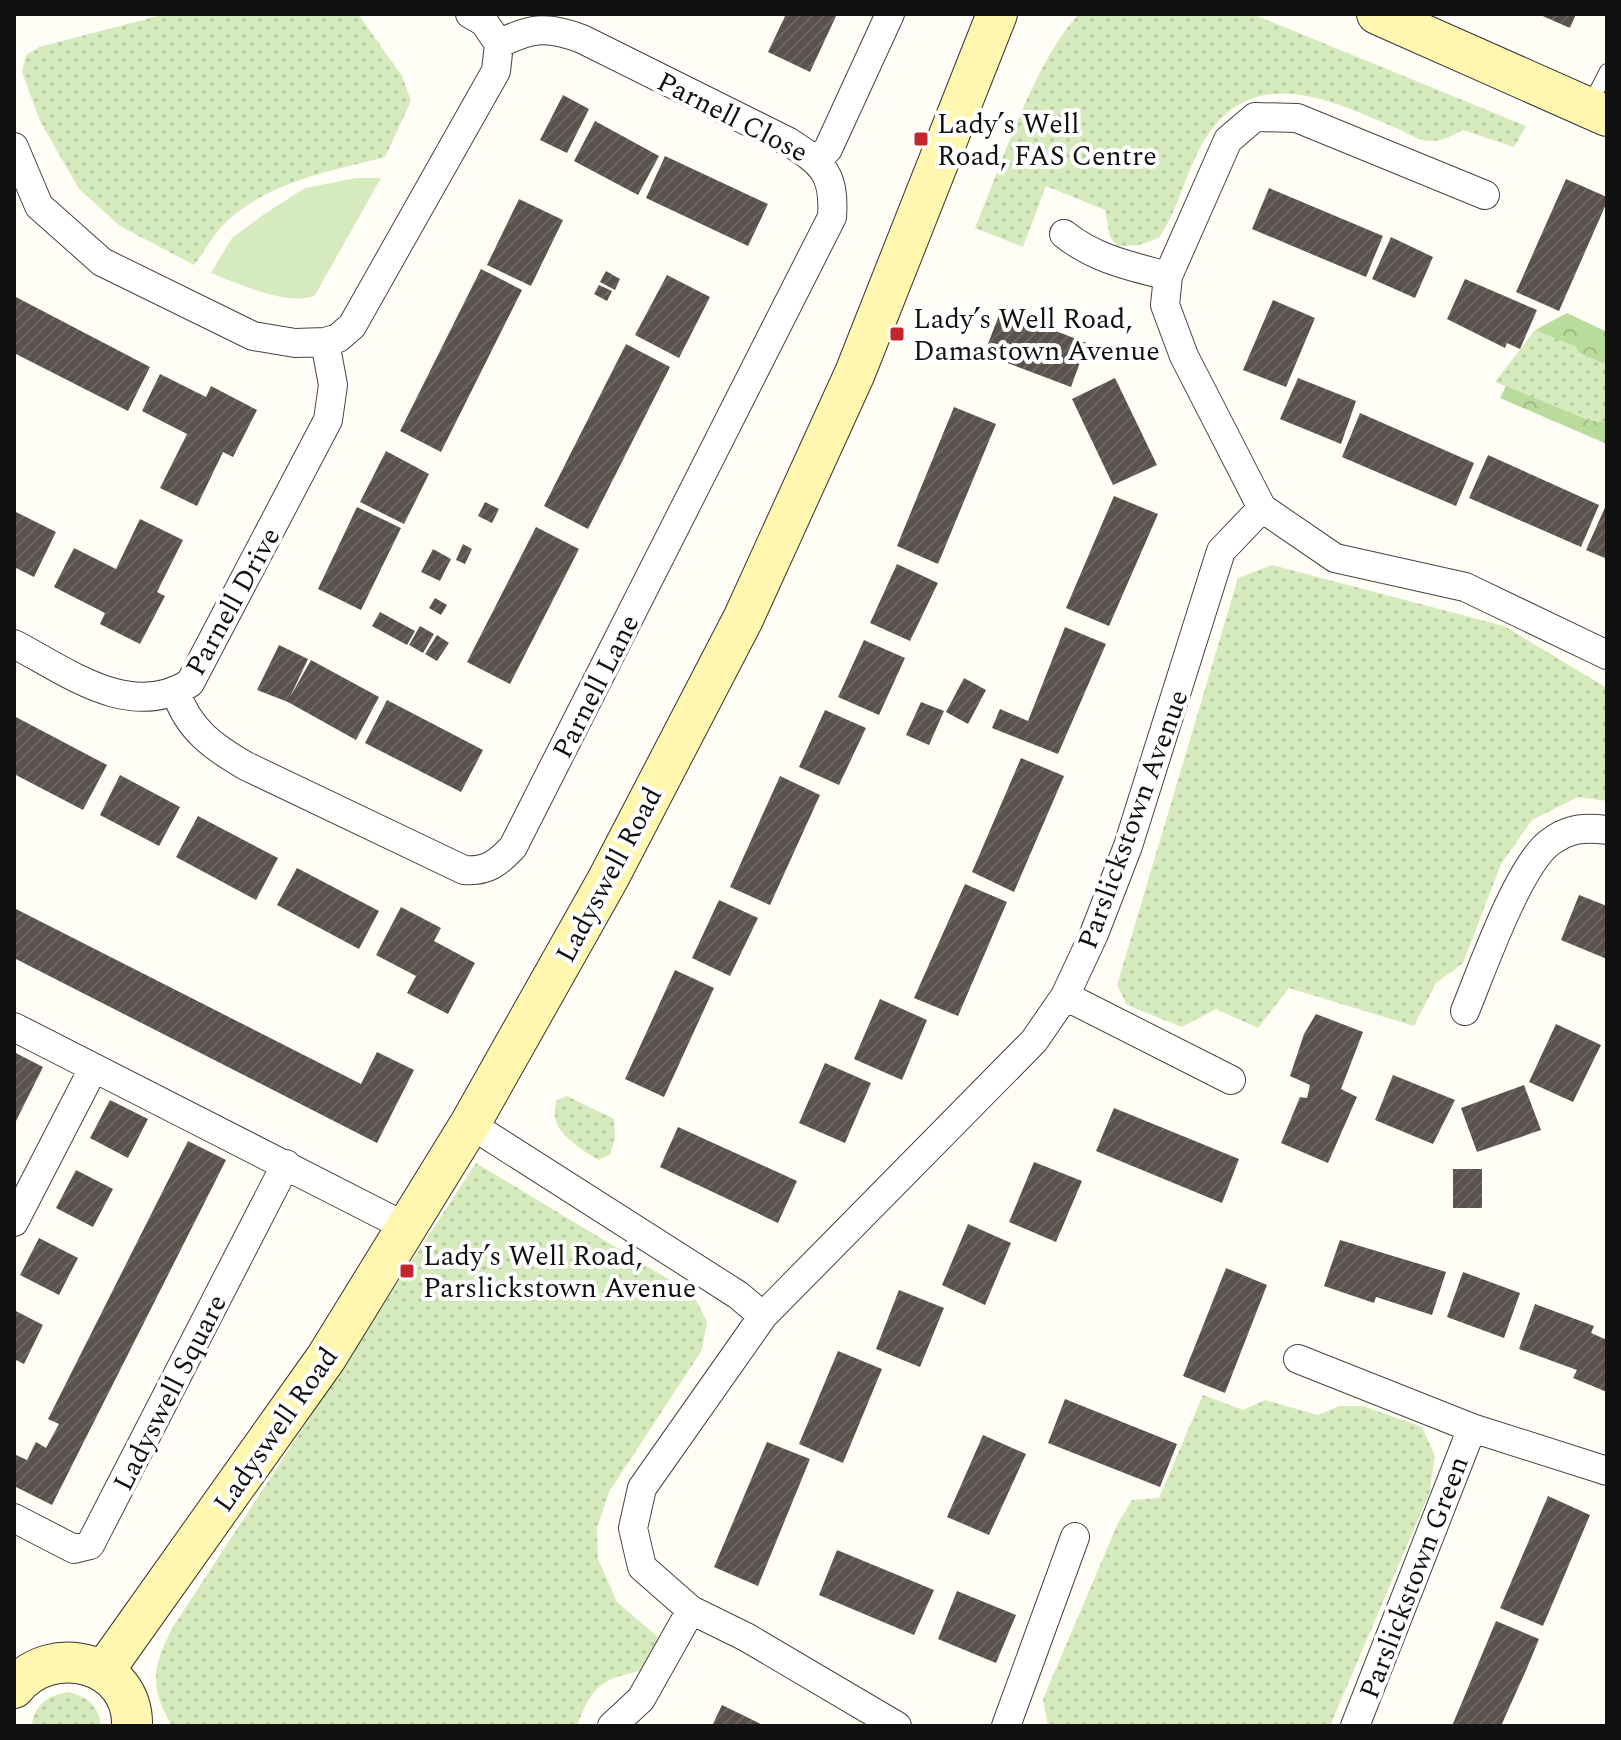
<svg xmlns="http://www.w3.org/2000/svg" width="1621" height="1740" viewBox="0 0 1621 1740" font-family="Spectral,serif">
  <style>
    .grass { fill: url(#grass-dots) }
    .forest { fill: url(#forest-crowns) }
    .park { fill: #d5ebbd }
    .building { fill: url(#building-hatch) }
    .lines { fill: none; stroke-linecap: round; stroke-linejoin: round }
    .lane-casing { stroke: #444; stroke-width: 16 }
    .street-casing { stroke: #444; stroke-width: 30 }
    .secondary-casing { stroke: #333; stroke-width: 42 }
    .lane { stroke: #fff; stroke-width: 14 }
    .street { stroke: #fff; stroke-width: 28 }
    .secondary { stroke: #fff6b0; stroke-width: 40 }
    .poi-dot { fill: #c4262e; stroke: #fff; stroke-width: 3 }
    .labels { text-anchor: middle; stroke-width: 8; stroke-linejoin: round; paint-order: stroke }
    .street-label { font-size: 28px; fill: #111; stroke: #fff }
    .poi-label { font-size: 28px; fill: #111; stroke: #fff; text-anchor: start }
  </style>
  <defs>
    <pattern id="grass-dots" width="8" height="8" patternUnits="userSpaceOnUse" patternTransform="scale(2)"><rect width="8" height="8" fill="#d5ebbd"/><path d="M2 2h.1M6 6h.1" fill="none" stroke="#b6c8a1" stroke-width="1.8" stroke-linecap="round"/></pattern>
    <pattern id="forest-crowns" width="20" height="18" patternUnits="userSpaceOnUse" patternTransform="scale(2)"><rect width="20" height="18" fill="#b9dc9c"/><path d="M2 6a3 3 0 1 1 6 0M12 15a3 3 0 1 1 6 0" fill="none" stroke="#9ebc85"/></pattern>
    <pattern id="building-hatch" width="6" height="6" patternUnits="userSpaceOnUse" patternTransform="scale(2)"><rect width="6" height="6" fill="#5a524d"/><path d="M-1 1l2-2M0 6l6-6M5 7l2-2" fill="none" stroke="#6d6662"/></pattern>
  </defs>
  <rect width="100%" height="100%" fill="#fffdf5"/>
  <!-- grass -->
  <path class="grass" d="M166 14H358L402 76 411 101 385 157C328 172 269 181 224 224 213 235 204 252 194 265L120 226 79 189 40 121 22 72 26 55 39 47Z
    M1079 14H1252L1526 126 1514 147 1463 130C1451 136 1441 142 1428 141 1417 140 1404 131 1394 127 1342 106 1276 71 1226 114 1189 146 1185 200 1159 238L1139 245 1117 246 1110 237 1105 210 1046 186 1023 247 975 228C1001 165 1034 62 1079 14Z
    M1535 330 1577 347 1579 353 1607 365V422L1591 421 1495 382Z
    M1272 565 1504 626 1607 688V801L1578 797 1532 820 1501 864 1463 963 1436 983 1414 1026 1289 988 1258 1028 1216 1009 1182 1027 1127 1005 1117 985 1238 578Z
    M567 1096 614 1119 615 1138 610 1155 598 1160C576 1145 546 1130 557 1100Z
    M476 1163 693 1294 707 1322 702 1350 609 1492 597 1528 598 1559 617 1602 658 1637 644 1670C602 1679 592 1685 577 1726H172C149 1687 152 1666 173 1627Z
    M1203 1395 1243 1410 1265 1400 1318 1415 1339 1406H1363L1422 1427 1435 1456 1429 1494 1330 1726H1048L1043 1699 1118 1523 1132 1500 1159 1498Z
    M68 1692C87 1696 99 1706 101 1726H32C34 1705 48 1695 68 1692Z"/>
  <!-- forest -->
  <path class="forest" d="M1567 313 1607 332V365L1579 353 1576 347 1535 330Z
    M1506 386 1591 421 1607 422V444L1500 398Z"/>
  <!-- park -->
  <path class="park" d="M356 178H381L315 295C290 308 237 283 211 273L232 238 266 213 305 188Z"/>
  <!-- building -->
  <path class="building" d="M786 14H837L810 72 768 52Z
    M1538 14H1576L1570 28Z
    M563 95 589 109 567 153 540 140Z
    M595 121 659 156 638 195 574 161Z
    M665 156 768 204 748 246 646 198Z
    M1566 179 1607 197V202L1559 311 1516 292Z
    M1269 188 1383 236 1366 277 1252 229Z
    M519 199 563 220 531 286 487 265Z
    M1391 237 1433 257 1415 298 1372 279Z
    M481 269 522 290 441 452 400 431Z
    M606 271 620 279 615 290 600 282Z
    M667 275 710 297 679 358 635 335Z
    M1465 279 1537 310 1520 349 1507 343 1505 348 1447 319Z
    M599 285 612 291 607 301 594 294Z
    M14 296 150 367 128 411 14 353Z
    M1273 300 1315 318 1286 387 1243 370Z
    M1001 310 1087 343 1071 387 984 354Z
    M626 344 670 367 588 529 544 506Z
    M160 374 206 397 211 386 257 410 233 457 223 452 197 506 160 488 187 434 142 411Z
    M1115 378 1157 465 1113 485 1072 399Z
    M1298 378 1356 401 1341 444 1280 419Z
    M954 407 996 424 938 564 897 546Z
    M1360 413 1474 463 1456 506 1342 457Z
    M386 451 429 474 404 524 360 502Z
    M1488 455 1599 505 1581 547 1469 498Z
    M1114 496 1158 514 1109 626 1066 608Z
    M485 502 499 509 492 523 478 516Z
    M1607 503V559L1586 550Z
    M357 507 401 528 361 610 318 589Z
    M14 511 56 532 34 577 14 567Z
    M140 519 183 540 157 592 165 596 140 644 100 624 105 613 54 587 74 548 116 569Z
    M536 527 579 549 510 684 467 662Z
    M463 544 472 549 465 564 456 560Z
    M433 549 451 559 440 581 421 572Z
    M897 564 938 583 910 641 870 623Z
    M435 598 447 605 441 615 429 608Z
    M380 612 415 631 407 645 372 626Z
    M420 626 434 634 423 653 409 645Z
    M1065 627 1106 644 1058 754 992 728 1000 709 1028 721Z
    M437 635 449 643 437 661 425 654Z
    M864 640 905 658 879 715 838 697Z
    M279 645 308 659 290 697 311 660 379 697 356 740 288 702 257 690Z
    M964 678 986 690 968 724 946 712Z
    M387 700 483 750 461 792 365 743Z
    M921 702 944 711 929 745 906 735Z
    M825 710 866 728 839 785 799 767Z
    M14 716 107 765 83 810 14 774Z
    M1021 758 1064 776 1014 892 972 872Z
    M120 775 180 807 159 846 100 815Z
    M780 776 820 795 770 905 730 887Z
    M198 816 278 858 256 900 176 857Z
    M297 868 379 911 359 949 277 905Z
    M965 884 1007 902 958 1016 914 998Z
    M1579 895 1607 906V959L1561 940Z
    M719 900 758 918 730 976 692 958Z
    M401 907 441 928 434 941 475 963 448 1014 407 993 416 976 376 955Z
    M14 908 361 1084 377 1052 414 1070 377 1143 14 958Z
    M675 970 714 988 664 1097 625 1079Z
    M880 999 927 1020 902 1080 854 1059Z
    M1316 1014 1363 1032 1341 1089 1357 1097 1328 1163 1281 1143 1300 1097 1307 1098 1310 1085 1290 1076 1304 1034Z
    M1556 1024 1601 1045 1573 1102 1529 1082Z
    M14 1052 43 1067 14 1125Z
    M825 1063 871 1083 845 1143 799 1123Z
    M1393 1075 1455 1100 1433 1144 1375 1120Z
    M1524 1085 1541 1130 1477 1152 1461 1108Z
    M110 1100 148 1119 128 1158 90 1138Z
    M1114 1108 1239 1159 1222 1203 1096 1151Z
    M678 1127 797 1181 778 1223 660 1167Z
    M188 1141 226 1160 52 1505 14 1486V1454L27 1460 36 1442 46 1448 59 1424 48 1419Z
    M1034 1162 1082 1181 1056 1242 1009 1222Z
    M1453 1169H1482V1208H1453Z
    M76 1170 113 1189 93 1227 56 1208Z
    M968 1224 1011 1243 985 1305 942 1285Z
    M39 1238 78 1258 59 1295 20 1275Z
    M1340 1240 1446 1272 1432 1315 1376 1297 1374 1303 1324 1286Z
    M1226 1268 1267 1285 1225 1393 1183 1376Z
    M1463 1272 1520 1293 1504 1338 1447 1317Z
    M899 1290 944 1308 920 1367 876 1349Z
    M1535 1304 1594 1326 1591 1333 1607 1340V1392L1573 1378 1577 1370 1519 1349Z
    M14 1310 43 1325 24 1364 14 1359Z
    M838 1351 882 1369 843 1463 799 1444Z
    M1065 1399 1177 1444 1160 1487 1048 1443Z
    M983 1435 1026 1454 989 1535 947 1517Z
    M767 1442 810 1459 758 1586 714 1567Z
    M1548 1496 1590 1515 1543 1626 1500 1608Z
    M837 1550 934 1590 914 1635 819 1595Z
    M957 1591 1016 1615 996 1663 938 1639Z
    M1496 1621 1539 1639 1527 1668 1501 1726H1452Z
    M722 1705 765 1726H712Z"/>
  <g class="lines">
    <defs>
      <path id="lane" d="M1590 104 1607 71"/>
      <path id="street" d="M14 147 39 206 102 262 253 336 295 343 325 342
        M817 160 828 149 890 14
        M1485 195 1297 118 1255 117 1228 140 1168 276 1165 305 1184 356 1262 508 1335 558 1465 587 1607 655
        M1064 234C1095 259 1130 266 1168 276
        M14 644C68 672 130 721 190 683L328 420 333 385 325 342 338 338 352 326 496 71 499 44 484 22 470 14
        M176 692C188 729 213 747 246 766L464 870C487 872 498 863 513 847L832 217C835 174 823 164 789 142L582 39C549 26 531 27 499 44
        M1065 996 1231 1080
        M1465 1011C1481 972 1518 867 1549 843 1568 828 1585 827 1607 830
        M14 1027 408 1228
        M470 1124 738 1295 763 1316
        M14 1222 93 1069
        M1298 1359 1472 1428
        M14 1518 74 1549 90 1545 286 1164
        M612 1726 641 1699 691 1610
        M897 1726 746 1637 691 1610 642 1567 633 1528 642 1488 763 1316 1034 1041 1065 996 1094 934 1128 846 1221 551 1262 508
        M1006 1726 1075 1537
        M1355 1726 1472 1428 1607 1471"/>
      <path id="secondary" d="M1377 14 1607 116
        M103 1672 326 1358 470 1124 608 879 743 619 855 373 997 14
        M14 1688C52 1641 134 1662 132 1726"/>
    </defs>
    <!-- lane casing -->
    <use href="#lane" class="lane-casing"/>
    <!-- street casing -->
    <use href="#street" class="street-casing"/>
    <!-- secondary casing -->
    <use href="#secondary" class="secondary-casing"/>
    <!-- lane -->
    <use href="#lane" class="lane"/>
    <!-- street -->
    <use href="#street" class="street"/>
    <!-- secondary -->
    <use href="#secondary" class="secondary"/>
  </g>
  <!-- markers -->
  <g class="poi-dot">
    <rect x="913" y="131" width="16" height="16" rx="4"/>
    <rect x="889" y="326" width="16" height="16" rx="4"/>
    <rect x="399" y="1263" width="16" height="16" rx="4"/>
  </g>
  <g class="labels">
    <!-- street labels -->
    <g class="street-label">
      <text transform="translate(733 116) rotate(27)" y="10">Parnell Close</text>
      <text transform="translate(232 601) rotate(-61)" y="10">Parnell Drive</text>
      <text transform="translate(595 686) rotate(-63)" y="10">Parnell Lane</text>
      <text transform="translate(1132 819) rotate(-70)" y="10">Parslickstown Avenue</text>
      <text transform="translate(608 874) rotate(-62)" y="10">Ladyswell Road</text>
      <text transform="translate(169 1392) rotate(-63)" y="10">Ladyswell Square</text>
      <text transform="translate(275 1429) rotate(-55)" y="10">Ladyswell Road</text>
      <text transform="translate(1413 1577) rotate(-69)" y="10">Parslickstown Green</text>
    </g>
    <!-- poi labels -->
    <g class="poi-label">
      <text x="937" y="133">Lady’s Well<tspan x="937" dy="32">Road, FAS Centre</tspan></text>
      <text x="913" y="328">Lady’s Well Road,<tspan x="913" dy="32">Damastown Avenue</tspan></text>
      <text x="423" y="1265">Lady’s Well Road,<tspan x="423" dy="32">Parslickstown Avenue</tspan></text>
    </g>
  </g>
  <!-- border -->
  <rect width="1621" height="1740" fill="none" stroke="#111111" stroke-width="32"/>
</svg>
